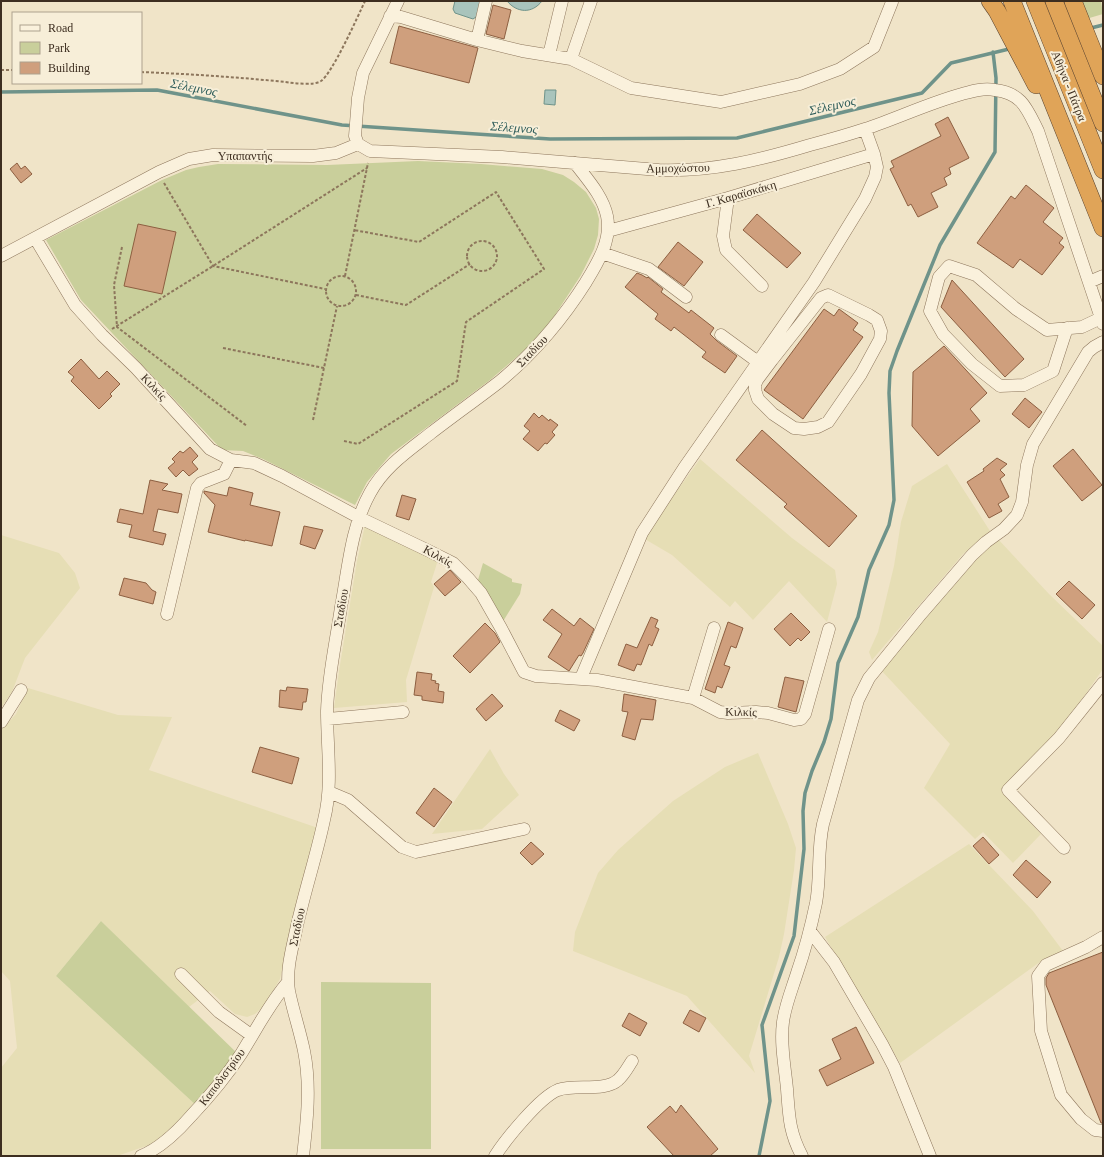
<svg xmlns="http://www.w3.org/2000/svg" width="1104" height="1157" viewBox="0 0 1104 1157" font-family="'Times New Roman',serif">
  <style>
    .farmland { fill: #e6deb5 }
    .green { fill: #c9cf9b }
    .water { fill: #a9c4bc; stroke: #6f938a }
    .lines { fill: none; stroke-linecap: round; stroke-linejoin: round }
    .stream { stroke: #6f938a; stroke-width: 3.5 }
    .building { fill: #cf9f7d; stroke: #8d5f41 }
    .minor-casing { stroke: #8d765c; stroke-width: 13 }
    .highway-casing { stroke: #5b4430; stroke-width: 18 }
    .path { stroke: #8d765c; stroke-width: 2; stroke-dasharray: 3 2; stroke-linecap: butt }
    .minor { stroke: #faf1dc; stroke-width: 12 }
    .highway { stroke: #e0a458; stroke-width: 17 }
    .labels { text-anchor: middle; stroke-width: 4; stroke-linejoin: round; paint-order: stroke }
    .street-label { font-size: 12px; fill: #3d2e20; stroke: #f7eed8 }
    .water-label { font-size: 13px; font-style: italic; fill: #2f5d5a; stroke: #f7eed8 }
  </style>
  <rect width="100%" height="100%" fill="#f0e4c8"/>
  <!-- farmland -->
  <path class="farmland" d="M700 459 792 538 835 570 837 584 827 622 789 581 753 620 735 601 730 607 672 555 643 538Z
    M947 464 990 531 963 554 872 660 869 652 878 632 894 566 901 522 912 486Z
    M365 525 438 560 431 582 434 587 406 680 407 702 334 708 339 671 357 561Z
    M1 535 59 553 75 573 80 588 25 658 12 692 1 708Z
    M997 538 1049 594 1103 646V669L1057 735 1001 790 1041 834 1013 863 983 832 975 839 924 788 950 744 880 669 980 552Z
    M28 688 118 715 172 717 149 770 318 828 301 887 280 979 264 1006 255 1014 247 1017 235 1014 210 991 189 1007 101 921 56 976 198 1107 152 1144 117 1156H1V1068L17 1048 10 981 1 971V730L16 714Z
    M490 749 504 774 519 795 482 829 432 834Z
    M758 753 788 824 796 848 794 870 784 934 779 957 749 1056 755 1073 687 996 573 951 575 932 598 873 618 850 673 801 725 767Z
    M969 844 1033 911 1063 951 1044 959 900 1063 825 937Z"/>
  <!-- green -->
  <path class="green" d="M1080 1H1101L1103 14 1086 19Z
    M418 161 481 164 542 169 563 175 574 182 586 192 596 208 599 219 598 235 594 249 581 275 553 318 534 342 490 380 391 454 367 482 355 505 263 459 243 451 222 450 81 300 46 240 162 180 186 170 199 167 218 164 327 165Z
    M483 563 512 579V582L522 584 520 594 502 623 478 580Z
    M101 921 239 1055 198 1107 56 976Z
    M321 982 431 983V1149H321Z"/>
  <!-- water -->
  <path class="water" d="M455 1H483L479 15 473 19 455 13 453 9Z
    M507 1H542C532 14 517 13 507 1Z
    M545 90H556L555 105 544 104Z"/>
  <g class="lines">
    <!-- stream -->
    <path class="stream" d="M1091 28 1103 25
      M1 92 157 90 342 125 550 139 737 138 922 93 951 63 1009 49
      M759 1156 770 1101 762 1025 794 936 804 849 803 811 805 793 812 771 824 742 831 719 838 663 858 617 869 570 889 525 894 500 889 393 890 371 897 351 940 245 995 152 996 78 993 52"/>
  </g>
  <!-- building -->
  <path class="building" d="M493 5 511 10 504 39 486 34Z
    M399 26 478 48 469 83 390 63Z
    M948 117 969 158 949 168 951 174 944 178 947 185 931 193 938 207 918 217 911 204 908 206 890 169 894 167 891 161 941 136 935 124Z
    M17 163 21 169 25 166 32 174 21 183 10 169Z
    M1026 185 1054 208 1043 222 1063 238 1059 243 1064 247 1042 275 1020 259 1013 268 977 243 1011 196 1015 199Z
    M757 214 801 253 787 268 743 230Z
    M138 224 176 232 162 294 124 286Z
    M678 242 703 262 684 286 658 267Z
    M637 273 642 275 647 278 648 277 663 289 661 292 689 313 691 310 714 328 710 334 717 341 737 356 725 373 702 357 706 352 674 327 671 331 655 319 658 314 625 287Z
    M952 280 1024 359 1005 377 941 307Z
    M824 309 834 316 839 309 858 323 853 330 863 337 803 419 764 390Z
    M944 346 987 393 970 409 980 421 938 456 912 426 913 372Z
    M81 359 99 379 107 371 120 384 110 394 112 396 99 409 71 381 74 377 68 372Z
    M1025 398 1042 412 1029 428 1012 414Z
    M534 413 539 418 542 415 549 421 550 419 558 425 552 432 555 435 547 444 545 443 538 451 523 439 530 431 524 426Z
    M762 430 857 516 829 547 784 507 787 504 736 460Z
    M190 447 198 456 192 462 198 469 189 476 183 470 176 477 168 468 175 462 172 459 180 451 183 453Z
    M1073 449 1102 485 1082 501 1053 466Z
    M997 458 1007 464 1000 470 1005 475 1000 479 1009 497 998 504 1002 511 989 518 967 482 984 471 983 469Z
    M150 480 168 484 162 490 182 494 178 513 158 509 153 531 166 534 163 545 129 537 132 525 117 522 120 509 143 514Z
    M229 487 253 493 250 505 280 512 272 546 245 540V541L208 532 215 505 204 493V491L227 496Z
    M402 495 416 499 409 520 396 516Z
    M304 526 323 530 315 549 300 544Z
    M450 570 461 582 445 596 434 584Z
    M124 578 146 583 152 590 156 592 153 604 119 595Z
    M1069 581 1095 605 1082 619 1056 594Z
    M552 609 574 626 580 618 594 629 583 653 581 656 579 655 569 671 548 657 562 634 543 620Z
    M791 613 810 632 801 641 798 638 790 646 774 629Z
    M651 617 658 620 655 627 659 629 652 646 649 644 641 665 637 664 634 671 618 665 626 644 637 648Z
    M728 622 743 628 736 648 731 646 724 665 730 667 722 688 717 686 715 693 705 689Z
    M485 623 495 633 500 642 470 673 453 656Z
    M417 672 432 674 431 680 436 681 435 683 439 684 438 691 444 692 443 703 422 700V696L414 695Z
    M785 677 804 681 796 712 778 707Z
    M287 687 308 689 306 702H303L302 710 279 707 280 690 286 691Z
    M492 694 503 706 486 721 476 709Z
    M624 694 656 700 653 720 641 719 635 740 622 736 628 712 622 711Z
    M560 710 580 720 574 731 555 721Z
    M260 747 299 758 292 784 252 772Z
    M434 788 452 802 434 827 416 813Z
    M983 837 999 855 989 864 973 846Z
    M531 842 544 854 532 865 520 853Z
    M1026 860 1051 882 1037 898 1013 875Z
    M1103 952V1123H1101L1046 985V978L1049 973Z
    M690 1010 706 1018 699 1032 683 1023Z
    M629 1013 647 1023 640 1036 622 1026Z
    M856 1027 874 1063 827 1086 819 1070 841 1059 832 1039Z
    M681 1105 718 1149 710 1156H674L647 1127 670 1106 676 1113Z"/>
  <g class="lines">
    <defs>
      <path id="minor" d="M390 16 401 17 477 40 522 51 571 59 631 88 721 102 800 84 840 69 874 47 892 2
        M477 40 486 1
        M549 55 562 1
        M571 59 591 1
        M358 144 370 151 502 157 659 170C712 172 760 160 810 145 829 140 847 135 865 129 898 118 929 103 962 94 973 91 983 88 995 90 1022 93 1027 109 1038 131L1103 324
        M728 198 723 236 726 250 762 286
        M608 231 728 198 874 154
        M35 238 75 305 102 335 136 368 210 449 231 460 254 463 282 476 360 518 429 551 453 563 468 578 481 593 501 628 524 672 536 676 597 680 693 698 720 712 728 713 756 712 768 713 794 720 801 719 805 714 829 629
        M602 253 649 269 686 297
        M1 256 159 172 189 159 213 155 313 156 336 153 358 144 355 136 358 98 363 73 398 1
        M1089 282 1103 276
        M828 295 869 315 877 320 881 331 880 339 861 374 828 422 818 427 804 429 794 428 773 414 758 399 755 390V385L757 380 772 360 821 298Z
        M1067 328 1053 371 1024 385 1000 386 972 364 943 334 930 311 939 277 949 266 976 275 1016 309 1047 330 1082 327 1101 318
        M721 335 758 362
        M167 614 197 488 201 483 224 474 231 460
        M581 678 642 533 684 468 814 282 865 199 875 177 877 167 874 154 865 129
        M693 698 714 628
        M328 719 403 712
        M1 722 21 690
        M329 792 348 800 402 847 416 852 524 829
        M1064 848 1008 790 1059 738 1103 683
        M810 931 834 962 882 1044 894 1067 930 1156
        M1103 937 1086 947 1046 965 1038 976 1041 1031 1061 1095 1081 1119 1095 1130 1103 1131
        M181 974 219 1012 251 1035
        M141 1156C161 1148 177 1132 191 1116 209 1097 226 1077 241 1054 256 1030 269 1004 288 982
        M303 1156C307 1122 311 1085 304 1051 300 1031 293 1011 289 991 286 972 291 953 295 935 303 896 316 858 324 820 333 784 327 748 327 711 328 676 336 642 341 607 348 570 351 527 370 493 384 467 408 451 431 433 453 416 477 399 499 382 534 353 562 320 586 282 598 262 612 240 607 216 603 196 587 179 575 163
        M495 1156C506 1139 540 1097 558 1090 575 1084 605 1092 618 1080 624 1075 628 1067 632 1061
        M802 1156C789 1132 789 1115 787 1089 785 1067 780 1044 783 1022 785 1006 792 989 797 973 805 950 811 927 816 903 821 876 817 851 823 824L858 700 869 678 921 614 972 555 986 542 1004 529 1017 515 1022 502 1027 465 1033 444 1088 352 1094 347 1103 342"/>
      <path id="highway" d="M990 1 997 11 1036 85
        M1012 1 1103 228
        M1035 1 1103 170
        M1054 1 1103 123
        M1073 1 1103 76"/>
    </defs>
    <!-- minor casing -->
    <use href="#minor" class="minor-casing"/>
    <!-- highway casing -->
    <use href="#highway" class="highway-casing"/>
    <!-- path -->
    <path class="path" d="M1 70H13
      M141 72C189 74 237 77 285 82 293 83 314 86 321 81 332 74 358 16 365 1
      M164 183 213 266 325 289
      M467 256a15 15 0 1 1 30 0a15 15 0 1 1-30 0Z
      M122 247 114 285 117 327 247 426
      M326 291a15 15 0 1 1 30 0a15 15 0 1 1-30 0Z
      M345 276 368 163
      M356 295 406 305 470 264
      M112 329 213 266 367 168
      M223 348 324 368
      M313 420 337 306
      M344 441 358 444 457 381 466 322 544 269 496 192 419 242 354 230"/>
    <!-- minor -->
    <use href="#minor" class="minor"/>
    <!-- highway -->
    <use href="#highway" class="highway"/>
  </g>
  <g class="labels">
    <!-- street labels -->
    <g class="street-label">
      <text transform="translate(1069 86) rotate(68)" y="4">Αθήνα - Πάτρα</text>
      <text x="245" y="160">Υπαπαντής</text>
      <text transform="translate(678 168) rotate(-1)" y="4">Αμμοχώστου</text>
      <text transform="translate(741 194) rotate(-16)" y="4">Γ. Καραϊσκάκη</text>
      <text transform="translate(532 351) rotate(-46)" y="4">Σταδίου</text>
      <text transform="translate(154 387) rotate(47)" y="4">Κιλκίς</text>
      <text transform="translate(438 556) rotate(29)" y="4">Κιλκίς</text>
      <text transform="translate(341 608) rotate(-80)" y="4">Σταδίου</text>
      <text transform="translate(741 712) rotate(1)" y="4">Κιλκίς</text>
      <text transform="translate(297 927) rotate(-78)" y="4">Σταδίου</text>
      <text transform="translate(222 1077) rotate(-53)" y="4">Καποδιστρίου</text>
    </g>
    <!-- water labels -->
    <g class="water-label">
      <text transform="translate(194 87) rotate(11)" y="5">Σέλεμνος</text>
      <text transform="translate(832 105) rotate(-13)" y="5">Σέλεμνος</text>
      <text transform="translate(514 127) rotate(4)" y="5">Σέλεμνος</text>
    </g>
  </g>
  <!-- border -->
  <rect width="1104" height="1157" fill="none" stroke="#3d2e20" stroke-width="4"/>
  <!-- legend -->
  <rect x="12" y="12" width="130" height="72" fill="#f7eed8" stroke="#ada18e"/>
  <rect x="20" y="25" width="20" height="6" fill="#faf1dc" stroke="#ada18e"/>
  <text x="48" y="32" font-size="12" fill="#3d2e20">Road</text>
  <rect x="20" y="42" width="20" height="12" fill="#c9cf9b" stroke="#ada18e"/>
  <text x="48" y="52" font-size="12" fill="#3d2e20">Park</text>
  <rect x="20" y="62" width="20" height="12" fill="#cf9f7d" stroke="#ada18e"/>
  <text x="48" y="72" font-size="12" fill="#3d2e20">Building</text>
</svg>
